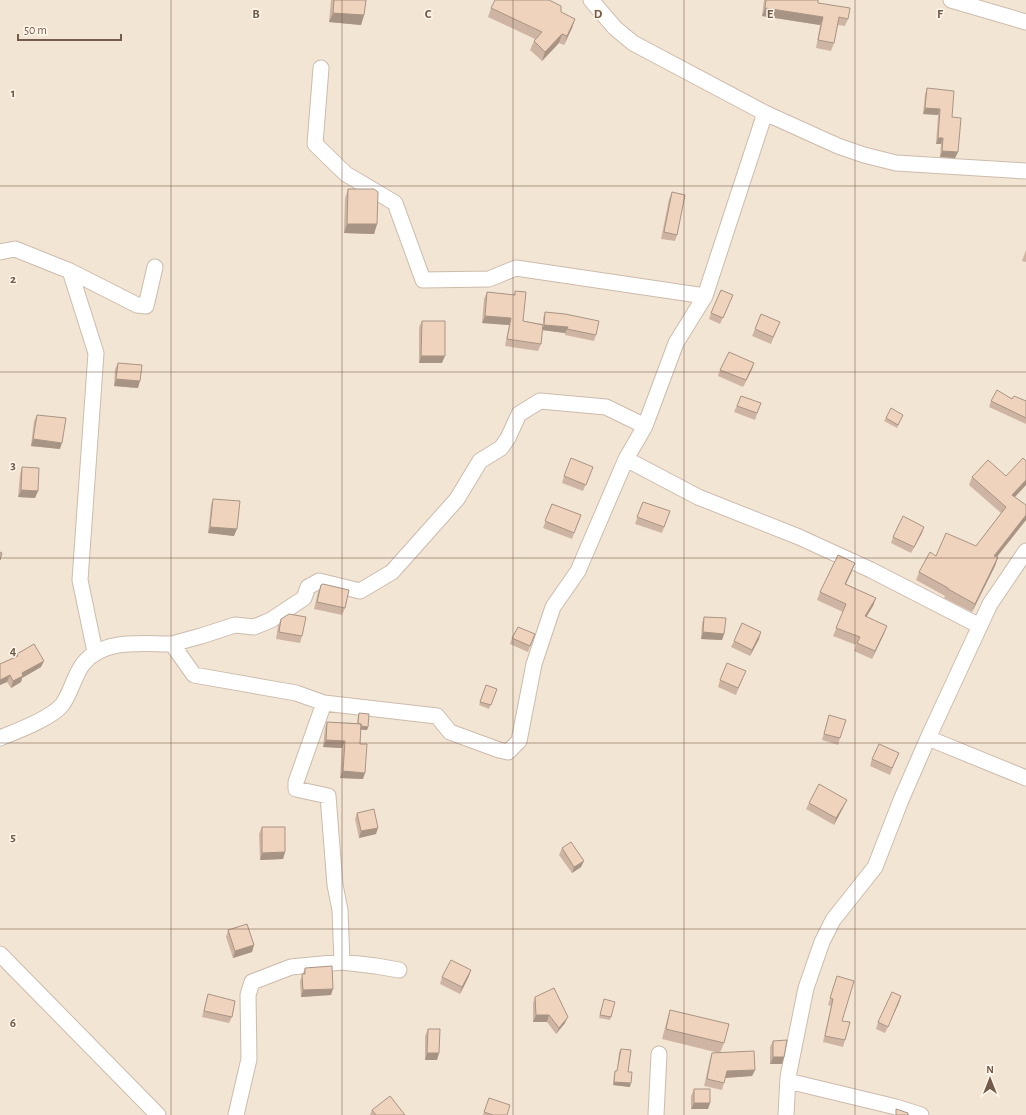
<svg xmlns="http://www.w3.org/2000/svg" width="1026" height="1115" viewBox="0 0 1026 1115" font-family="'Alegreya Sans',sans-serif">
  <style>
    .residential { fill: #f3e5d3 }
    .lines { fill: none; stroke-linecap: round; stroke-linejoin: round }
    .minor-casing { stroke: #cdbbac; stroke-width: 17 }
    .minor { stroke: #fff; stroke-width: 15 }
    .wall { fill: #ceb5a3 }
    .shaded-wall { fill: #a89484 }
    .building { fill: #f0d3bd; stroke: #a89484 }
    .grid { fill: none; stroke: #745a4b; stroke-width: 1; stroke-opacity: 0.55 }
    .grid-label { font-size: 13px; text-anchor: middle; font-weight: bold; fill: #745a4b; stroke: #fff7eb; stroke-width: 3; stroke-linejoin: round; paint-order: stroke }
  </style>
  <rect width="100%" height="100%" fill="#fcf3e5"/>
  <!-- residential -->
  <path class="residential" d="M0 0H1026V1115H0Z"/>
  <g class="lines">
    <defs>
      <path id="minor" d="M591 0 615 28 633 43 765 113 838 146 864 155 896 163 1026 171
        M951 0 1026 22
        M321 68 315 144 346 174 395 203 423 280 489 279 516 268 705 296
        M0 252 15 249 70 271 137 305 146 306 155 267
        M70 271 96 353 80 580 95 652
        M626 459 698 497 799 537 871 570 980 626
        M172 644 201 636 235 625 254 627 271 620 304 598 308 587 319 581 360 591 392 572 457 499 480 461 501 448 508 438 519 414 540 401 606 407 645 426
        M324 703 296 782V789L328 796 335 885 340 910 342 962
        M0 738C17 731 50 719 62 705 71 693 74 676 83 664 103 638 142 644 172 644L194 675 296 693 324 703 437 716 450 732 499 750 508 752 519 741 534 664 553 607 578 571 626 459 645 426 676 343 705 296 765 113
        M928 738 1026 778
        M0 954 158 1115
        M788 1081 896 1107 921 1115
        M236 1115 249 1059 248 995 252 982 291 967 342 962 376 966 399 970
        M656 1115 659 1054
        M786 1115 788 1077 806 988 822 942 833 920 875 867 901 800 928 738 990 604 1026 551"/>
    </defs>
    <!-- minor casing -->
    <use href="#minor" class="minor-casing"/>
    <!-- minor -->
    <use href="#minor" class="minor"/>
  </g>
  <!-- wall -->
  <path class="wall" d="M331 0H366L364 15 361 25 329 22Z
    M764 0H818V3L848 19 845 26 838 25 834 43 831 51 816 48 820 25 762 16Z
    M491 8 561 12 575 19 572 28 564 45 559 43 542 61 530 50 534 41 535 39 488 17Z
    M927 88 952 117 958 152 955 158 940 157 941 144H936L938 115 923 114 925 94Z
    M348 189 377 224 374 234 344 233 345 198Z
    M672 192 677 235 675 241 661 239 669 199Z
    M1026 250V262L1022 261Z
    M515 291 523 321 543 324V318L545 312 596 335 594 341 565 335V333L542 330 541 344 538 351 505 346 509 325 482 323 484 299 487 292 514 295Z
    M730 302 720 324 709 319 711 313Z
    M422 321 442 363H419V327Z
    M780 322 771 344 752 336 755 329Z
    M118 363 138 388 114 386 115 369Z
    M754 363 752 369 743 387 718 376 720 370Z
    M741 396 761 403 755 420 734 412Z
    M1012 399 1026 401V424L989 407 991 401Z
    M37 415 60 449 31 446 34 421Z
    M903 415 897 428 884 421 886 418Z
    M1026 461V485L1015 497 1026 520 997 557H998L995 566 972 612 944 598 945 596 916 580 919 572 936 556 976 546 1001 513 969 485 972 477 1006 476Z
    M22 467 38 491 35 498 18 497 20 474Z
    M593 467 583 491 562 483 564 476Z
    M213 499 234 536 208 533 211 505Z
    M643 502 670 511 662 533 635 524Z
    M552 504 581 515 572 539 543 528Z
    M922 533 911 553 891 543 893 537Z
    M852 571 846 584 876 598 873 606 866 617 887 626 872 659 854 651 856 645 833 636 843 612 817 600 820 592Z
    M321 585 345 608 342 615 314 609 318 592Z
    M704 617 724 634 722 640 701 639 702 623Z
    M281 619 302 636 300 643 276 639 278 626Z
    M535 634 528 652 510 644 512 638Z
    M759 639 750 656 731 647 734 641Z
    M17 654 41 667 22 678 21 682 11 688 7 682 0 685V664L15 657Z
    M743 678 736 695 718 687 720 680Z
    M486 685 497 689 489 709 479 705Z
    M359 713 368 727 367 730H361L360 744 363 779 340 778 342 748 323 747 325 728 327 722 357 723 358 716Z
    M829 715 840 738 838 745 822 740Z
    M899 753 890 775 870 766 872 759Z
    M809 803 844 806 834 825 806 809Z
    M357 813 376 834 359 838 355 819Z
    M262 827 285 852 283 859 260 860 259 834Z
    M562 848 581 867 572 873 559 855Z
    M228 930 254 945 252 952 233 958 226 937Z
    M305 968 331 995 301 997 300 981Z
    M469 976 460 994 440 984 442 977Z
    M835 983 845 1040 843 1047 823 1042 831 1006 828 1005Z
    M208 994 232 1017 229 1023 202 1017 206 1001Z
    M901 996 885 1033 876 1029 878 1022Z
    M535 997 565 1023 556 1034 547 1022H533V1003Z
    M604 999 611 1017 610 1020 599 1018Z
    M670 1010 724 1043 720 1053 755 1070 752 1076 725 1078 722 1090 704 1086 710 1059 712 1053H719L662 1039 667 1020Z
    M428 1029 439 1053 437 1060H425V1036Z
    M773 1041 784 1057 782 1064H770V1047Z
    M621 1049 630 1087 613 1085 614 1074 615 1071H617L619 1052Z
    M694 1089 710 1103 708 1109H691V1096Z
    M489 1098 507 1115H483Z
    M372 1110 405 1115H370Z"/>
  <!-- shaded-wall -->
  <path class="shaded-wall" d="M765 8 823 17 820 25 762 16Z
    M333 13 364 15 361 25 329 22Z
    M575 19 572 28 564 45 567 36Z
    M562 34 559 43 542 61 545 52Z
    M925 108 940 109 938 115 923 114Z
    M938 138H943L941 144H936Z
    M942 151 958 152 955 158 940 157Z
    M347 224H377L374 234 344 233Z
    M485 316 511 318 509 325 482 323Z
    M544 325 568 327 565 333 542 330Z
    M421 356H445L442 363H419Z
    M754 363 752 369 743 387 746 380Z
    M116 379 140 381 138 388 114 386Z
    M33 439 62 443 60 449 31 446Z
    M1026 480V485L1009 503 1012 495Z
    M21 490 38 491 35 498 18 497Z
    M1026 515V520L991 564 994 556Z
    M210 527 237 529 234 536 208 533Z
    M924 527 922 533 911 553Z
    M998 557 995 566 972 612 975 604Z
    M855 563 852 571 842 592 845 584Z
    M876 598 873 606 862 624 865 616Z
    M887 626 884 634 872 659 875 651Z
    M703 632 724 634 722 640 701 639Z
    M761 632 759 639 750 656 752 650Z
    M44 661 41 667 22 678 21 682 11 688 13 681 22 673Z
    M10 675 7 682 0 685V680Z
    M357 726 368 727 367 730 356 729Z
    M326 740 345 741 342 748 323 747Z
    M343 771 365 773 363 779 340 778Z
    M847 800 844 806 834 825 836 818Z
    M378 828 376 834 359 838 361 831Z
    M285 852 283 859 260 860 262 853Z
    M584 861 581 867 572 873 574 867Z
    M254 945 252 952 233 958 235 951Z
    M471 970 469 976 460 994 462 987Z
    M333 989 331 995 301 997 303 990Z
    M901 996 899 1003 885 1033 888 1027Z
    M536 1015H549L547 1022H533Z
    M568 1017 565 1023 556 1034 559 1028Z
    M427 1053H439L437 1060H425Z
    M773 1057H784L782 1064H770Z
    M755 1070 752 1076 724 1078 727 1071Z
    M614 1082 631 1083 630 1087 613 1085Z
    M694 1103H710L708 1109H691Z"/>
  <!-- building -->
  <path class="building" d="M334 0H366L364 15 333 13Z
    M495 0H549L561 6V12L575 19 567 36 562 34 545 52 534 41 542 32 491 8Z
    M766 0H818V3L850 8 848 19 839 17 834 43 818 40 823 17 765 8Z
    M927 88 954 91 952 117 961 118 958 152 942 151 943 138H938L940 109 925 108Z
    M348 189H374L378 192 377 224H347Z
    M672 192 685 195 677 235 664 232Z
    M721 290 733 295 723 318 711 313Z
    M515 291 526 292 523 321 543 325 541 344 507 339 511 318 485 316 487 292 515 295Z
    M545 312 565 314 599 321 596 335 567 329 568 327 544 325Z
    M761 314 780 322 773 337 755 329Z
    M422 321H445V356H421Z
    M729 352 754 363 746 380 720 370Z
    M118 363 142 365 140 381 116 379Z
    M997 390 1012 399 1014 396 1026 401V418L991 401Z
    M741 396 761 403 757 413 737 406Z
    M891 408 903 415 898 425 886 418Z
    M37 415 66 418 62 443 33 439Z
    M571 458 593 467 586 485 564 476Z
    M1023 458 1026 461V480L1012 495 1026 505V515L994 556 998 557 975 604 948 589V588L919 572 930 552 936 556 946 533 976 546 1006 507 972 477 988 460 1006 476Z
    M22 467 39 468 38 491 21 490Z
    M213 499 240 501 237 529 210 527Z
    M643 502 670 511 664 527 637 517Z
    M552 504 581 515 574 533 545 521Z
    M903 516 924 527 914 547 893 537Z
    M0 552 2 553 0 560Z
    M838 555 855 563 845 584 876 598 865 616 887 626 875 651 857 643 860 637 836 628 846 604 820 592Z
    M323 584 349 590 345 608 317 602 321 585Z
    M289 614 306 617 302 636 279 632 281 619Z
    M704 617 726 618 724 634 703 632Z
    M742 623 761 632 752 650 734 641Z
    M518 627 535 634 530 646 512 638Z
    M34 644 44 661 22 673 23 676 13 681 10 675 0 680V664L18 656 17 654Z
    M727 663 746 671 738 688 720 680Z
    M486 685 497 689 491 705 480 702Z
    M359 713 369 714 368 727 361 726V724L358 723Z
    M829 715 846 720 840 738 824 734Z
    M327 722 361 724 360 744H367L365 773 343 771 345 741 326 740Z
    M879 744 899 753 892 768 872 759Z
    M819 784 847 800 836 818 809 803Z
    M374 809 378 828 361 831 357 813Z
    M262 827H285V852L262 853Z
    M571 842 584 861 574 867 562 848Z
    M247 924 254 945 235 951 228 930Z
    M451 960 471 970 462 987 442 977Z
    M332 966 333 989 303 990 302 974H305V968Z
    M837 976 854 981 842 1021 850 1022 845 1040 825 1036 833 999 830 998Z
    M554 988 568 1017 559 1028 549 1015H536L535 997Z
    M892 992 901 996 888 1027 878 1022Z
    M208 994 235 1001 232 1017 204 1011Z
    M604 999 615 1002 611 1017 600 1015Z
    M670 1010 729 1024 724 1043 666 1029Z
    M428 1029H440L439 1053H427Z
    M787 1040 784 1057H773V1041Z
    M621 1049 631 1050 628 1072H632L631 1083 614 1082 615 1071H617Z
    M754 1051 755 1070 727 1071 724 1083 707 1079 712 1053Z
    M694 1089H710V1103H694Z
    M390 1096 405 1115H376L372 1110Z
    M489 1098 510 1105 507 1115H493L484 1112Z
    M896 1109 908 1113V1115H896Z"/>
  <!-- grid -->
  <path class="grid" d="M171 0V1115M342 0V1115M513 0V1115M684 0V1115M855 0V1115M0 186H1026M0 372H1026M0 558H1026M0 743H1026M0 929H1026"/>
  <g class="grid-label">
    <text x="256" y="18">B</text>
    <text x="428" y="18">C</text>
    <text x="598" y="18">D</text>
    <text x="770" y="18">E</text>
    <text x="940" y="18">F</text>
    <text x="13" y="97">1</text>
    <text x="13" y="283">2</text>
    <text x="13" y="469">3</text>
    <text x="13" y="655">4</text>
    <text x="13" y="841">5</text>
    <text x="13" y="1027">6</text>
  </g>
  <!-- north arrow -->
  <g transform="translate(990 1079)" stroke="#fff7eb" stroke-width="3" paint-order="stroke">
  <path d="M0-3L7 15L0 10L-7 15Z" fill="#745a4b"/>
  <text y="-6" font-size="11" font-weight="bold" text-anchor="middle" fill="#745a4b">N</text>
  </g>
  <!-- scale -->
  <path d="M18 34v6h103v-6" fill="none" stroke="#745a4b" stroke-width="2"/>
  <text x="24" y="34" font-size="12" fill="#745a4b" stroke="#fff7eb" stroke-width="3" paint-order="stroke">50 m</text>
</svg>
